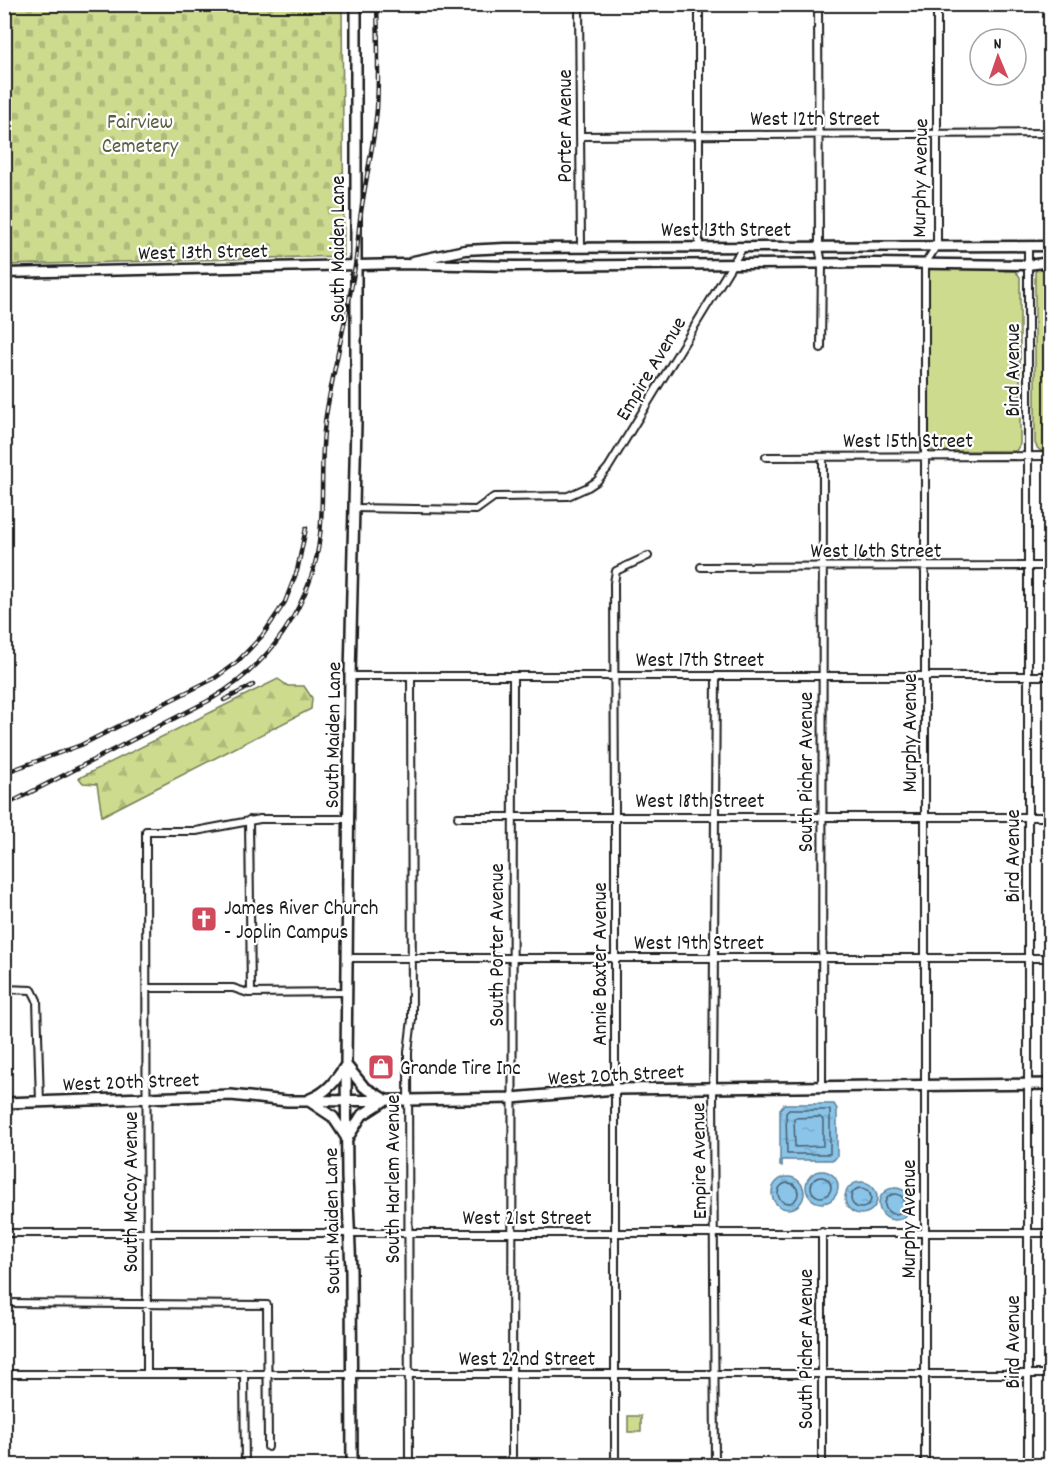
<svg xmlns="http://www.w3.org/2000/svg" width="1055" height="1470" viewBox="0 0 1055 1470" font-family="Dekko,sans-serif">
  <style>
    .forest { fill: url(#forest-firs); stroke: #747c55; stroke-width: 1.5 }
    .cemetery { fill: url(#cemetery-stones); stroke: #747c55; stroke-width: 1.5 }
    .pitch { fill: #ccdb8e; stroke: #747c55; stroke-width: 1.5 }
    .water { fill: url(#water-ripples); stroke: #5e8197; stroke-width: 1.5 }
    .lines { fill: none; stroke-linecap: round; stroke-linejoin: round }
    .shore { stroke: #485f6e; stroke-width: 1.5 }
    .minor-casing { stroke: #1c1c1c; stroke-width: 10 }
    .tertiary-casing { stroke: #1c1c1c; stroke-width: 13 }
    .secondary-casing { stroke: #1c1c1c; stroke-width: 14 }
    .minor { stroke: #fff; stroke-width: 6 }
    .tertiary { stroke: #fff; stroke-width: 8 }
    .secondary { stroke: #fff; stroke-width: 9 }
    .rail-casing { stroke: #1c1c1c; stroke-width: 4.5 }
    .rail { stroke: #fff; stroke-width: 2; stroke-dasharray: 7; stroke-linecap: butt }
    .labels { text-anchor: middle; stroke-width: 4.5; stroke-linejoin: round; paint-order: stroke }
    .street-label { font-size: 21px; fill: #1c1c1c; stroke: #fff }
    .park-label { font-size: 21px; fill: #5a5f44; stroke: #fff }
    .poi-label { font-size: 21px; fill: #1c1c1c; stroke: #fff; text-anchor: start }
  </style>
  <defs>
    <pattern id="forest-firs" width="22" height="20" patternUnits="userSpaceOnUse" patternTransform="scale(1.5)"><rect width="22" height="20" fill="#ccdb8e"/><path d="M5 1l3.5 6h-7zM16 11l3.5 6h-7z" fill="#afbb7a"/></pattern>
    <pattern id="cemetery-stones" width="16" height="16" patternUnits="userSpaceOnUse" patternTransform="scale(1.5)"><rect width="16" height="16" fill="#ccdb8e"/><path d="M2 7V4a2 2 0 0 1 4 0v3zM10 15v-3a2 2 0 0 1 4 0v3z" fill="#afbb7a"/></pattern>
    <pattern id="water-ripples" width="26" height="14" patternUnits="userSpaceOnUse" patternTransform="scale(1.5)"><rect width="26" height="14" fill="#8ac4e9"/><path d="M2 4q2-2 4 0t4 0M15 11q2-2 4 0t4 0" fill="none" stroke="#76a8c7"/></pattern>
  </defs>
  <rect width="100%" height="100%" fill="#fff"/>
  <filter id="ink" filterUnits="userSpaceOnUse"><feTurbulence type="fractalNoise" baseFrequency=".0167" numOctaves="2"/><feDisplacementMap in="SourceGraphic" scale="12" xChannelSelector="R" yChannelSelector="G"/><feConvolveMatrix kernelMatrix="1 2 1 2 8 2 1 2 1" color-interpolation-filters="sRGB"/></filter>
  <g filter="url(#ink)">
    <!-- forest -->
    <path class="forest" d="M278 679 288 686H304L312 698 311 709 102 816 97 784 83 783 79 778Z"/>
    <!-- cemetery -->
    <path class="cemetery" d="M5 5H342L344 256 5 265Z"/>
    <!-- pitch -->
    <path class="pitch" d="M1050 265V451C1042 451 1038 452 1035 443V272L1040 267Z
      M935 267H998L1005 271H1015L1020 277V444L1016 451H934L929 449V270Z
      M628 1416H641V1432H628Z"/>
    <!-- water -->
    <path class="water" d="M784 1104H834L837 1109V1156L834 1160H782V1166H780V1109Z
      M806 1187a16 16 0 1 1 32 0a16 16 0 1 1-32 0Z
      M772 1193a16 16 0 1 1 32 0a16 16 0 1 1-32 0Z
      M845 1198a16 16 0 1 1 32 0a16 16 0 1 1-32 0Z
      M879 1204a16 16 0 1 1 32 0a16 16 0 1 1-32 0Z"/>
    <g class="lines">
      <!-- shore -->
      <path class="shore" d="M789 1110H830V1154H787L786 1113Z
        M820 1117 823 1120V1146L795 1147 794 1118Z
        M811 1187a10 10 0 1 1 20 0a10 10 0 1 1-20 0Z
        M778 1193a10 10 0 1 1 20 0a10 10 0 1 1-20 0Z
        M851 1198a10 10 0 1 1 20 0a10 10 0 1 1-20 0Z
        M885 1204a10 10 0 1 1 20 0a10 10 0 1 1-20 0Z"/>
      <defs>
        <path id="minor" d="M579 4 581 248
          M699 4V247
          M818 4 819 247 822 264 821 348
          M580 136 1050 133
          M1028 246V1466
          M766 457 1050 456
          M354 508 476 510 494 497 568 496 588 487 597 481 608 468 743 247
          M701 567 1050 566
          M350 676H1050
          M458 817H1050
          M249 820 251 993
          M347 958H1050
          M147 988H233L248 993 347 992
          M4 989 32 990 37 1000 40 1102
          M822 1086 823 457
          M4 1233H1050
          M4 1303 267 1305 268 1447
          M147 1373 146 831H196L260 819H349
          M244 1373 245 1466
          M4 1374H1050
          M409 1466 408 1052 412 1019 411 676
          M512 1466 513 676
          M615 1466V817L614 583 616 571 648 556
          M715 1466 713 1087 716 676
          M822 1466V1232
          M925 1466V264L937 245V4"/>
        <path id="tertiary" d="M413 261 465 250 505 248 1050 246
          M4 273 403 264 515 266 874 263 1028 265 1050 262"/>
        <path id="secondary" d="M310 1099C328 1092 336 1080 346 1065L364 1087 384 1099
          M309 1101 333 1117 346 1137
          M4 1103 231 1095 287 1101 409 1100 512 1098 615 1089 1050 1084
          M348 1137 362 1115 384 1101
          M352 1466 351 1271 347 1177 346 1065 350 676 356 422V4"/>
      </defs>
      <!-- minor casing -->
      <use href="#minor" class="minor-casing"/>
      <!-- tertiary casing -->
      <use href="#tertiary" class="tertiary-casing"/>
      <!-- secondary casing -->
      <use href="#secondary" class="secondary-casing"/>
      <!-- minor -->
      <use href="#minor" class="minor"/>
      <!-- tertiary -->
      <use href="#tertiary" class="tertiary"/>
      <!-- secondary -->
      <use href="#secondary" class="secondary"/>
      <defs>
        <path id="rail" d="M224 700 253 685
          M4 773 81 745 215 678 237 662 262 636 285 602 297 571 306 528
          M4 806 208 701C255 674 290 634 309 583 329 531 318 476 325 422 333 369 347 318 355 266 358 248 358 230 361 212 366 178 374 143 377 109 379 74 378 39 377 4"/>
      </defs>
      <!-- rail casing -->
      <use href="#rail" class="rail-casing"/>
      <!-- rail -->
      <use href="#rail" class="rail"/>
    </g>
  </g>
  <!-- icons -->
  <defs>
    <symbol id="church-square" viewBox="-11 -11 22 22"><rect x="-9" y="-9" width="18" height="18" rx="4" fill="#d1495b" stroke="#fff"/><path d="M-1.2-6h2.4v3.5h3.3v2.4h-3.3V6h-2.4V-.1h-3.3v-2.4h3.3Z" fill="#fff"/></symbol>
    <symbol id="shop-square" viewBox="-11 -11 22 22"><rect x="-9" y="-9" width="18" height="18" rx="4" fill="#d1495b" stroke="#fff"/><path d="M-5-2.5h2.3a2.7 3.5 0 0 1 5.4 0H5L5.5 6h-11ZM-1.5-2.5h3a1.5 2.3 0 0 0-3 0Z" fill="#fff"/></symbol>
  </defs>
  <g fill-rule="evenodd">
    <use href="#church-square" x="189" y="904" width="30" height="30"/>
    <use href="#shop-square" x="366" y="1052" width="30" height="30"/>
  </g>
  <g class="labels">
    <!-- street labels -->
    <g class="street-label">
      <text x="815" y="125">West 12th Street</text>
      <text transform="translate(564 126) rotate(-90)" y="7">Porter Avenue</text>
      <text transform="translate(919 178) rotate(-89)" y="7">Murphy Avenue</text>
      <text x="726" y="236">West 13th Street</text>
      <text transform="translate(337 249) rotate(-90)" y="7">South Maiden Lane</text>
      <text transform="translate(203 251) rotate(-1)" y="7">West 13th Street</text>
      <text transform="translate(650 368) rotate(-59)" y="7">Empire Avenue</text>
      <text transform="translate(1012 370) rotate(-90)" y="7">Bird Avenue</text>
      <text x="908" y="447">West 15th Street</text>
      <text x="876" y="557">West 16th Street</text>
      <text x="700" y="666">West 17th Street</text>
      <text transform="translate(909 733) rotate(-90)" y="7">Murphy Avenue</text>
      <text transform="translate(332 735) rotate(-89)" y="7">South Maiden Lane</text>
      <text transform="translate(805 772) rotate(-90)" y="7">South Picher Avenue</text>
      <text x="700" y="807">West 18th Street</text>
      <text transform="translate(1012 856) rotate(-90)" y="7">Bird Avenue</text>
      <text x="699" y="949">West 19th Street</text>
      <text transform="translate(496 945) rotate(-90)" y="7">South Porter Avenue</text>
      <text transform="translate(599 964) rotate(-90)" y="7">Annie Baxter Avenue</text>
      <text transform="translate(616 1074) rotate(-3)" y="7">West 20th Street</text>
      <text transform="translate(131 1081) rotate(-2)" y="7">West 20th Street</text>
      <text transform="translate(698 1161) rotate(-91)" y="7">Empire Avenue</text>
      <text transform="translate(392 1179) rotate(-90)" y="7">South Harlem Avenue</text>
      <text transform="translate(130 1192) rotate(-90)" y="7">South McCoy Avenue</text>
      <text x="527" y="1224">West 21st Street</text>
      <text transform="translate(908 1219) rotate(-90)" y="7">Murphy Avenue</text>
      <text transform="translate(331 1221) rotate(-91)" y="7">South Maiden Lane</text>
      <text transform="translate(1012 1342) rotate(-90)" y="7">Bird Avenue</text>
      <text transform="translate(805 1349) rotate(-90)" y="7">South Picher Avenue</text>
      <text x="527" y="1365">West 22nd Street</text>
    </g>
    <!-- park labels -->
    <g class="park-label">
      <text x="140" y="128">Fairview<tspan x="140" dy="24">Cemetery</tspan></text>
    </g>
    <!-- poi labels -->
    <g class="poi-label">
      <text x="224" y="914">James River Church<tspan x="224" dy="24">- Joplin Campus</tspan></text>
      <text x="400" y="1074">Grande Tire Inc</text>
    </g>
  </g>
  <!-- margin -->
  <rect width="1055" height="1470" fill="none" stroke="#fff" stroke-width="24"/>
  <rect x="12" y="12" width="1031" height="1446" fill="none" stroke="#1c1c1c" stroke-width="2" filter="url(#ink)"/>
  <!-- north arrow -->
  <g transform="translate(998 57) rotate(358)"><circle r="28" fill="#ffffff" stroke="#a4a4a4" stroke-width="1.5"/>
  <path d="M0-4.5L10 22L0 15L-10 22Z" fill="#d1495b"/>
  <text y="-9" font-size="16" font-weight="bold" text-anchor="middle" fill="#1c1c1c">N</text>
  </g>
</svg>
